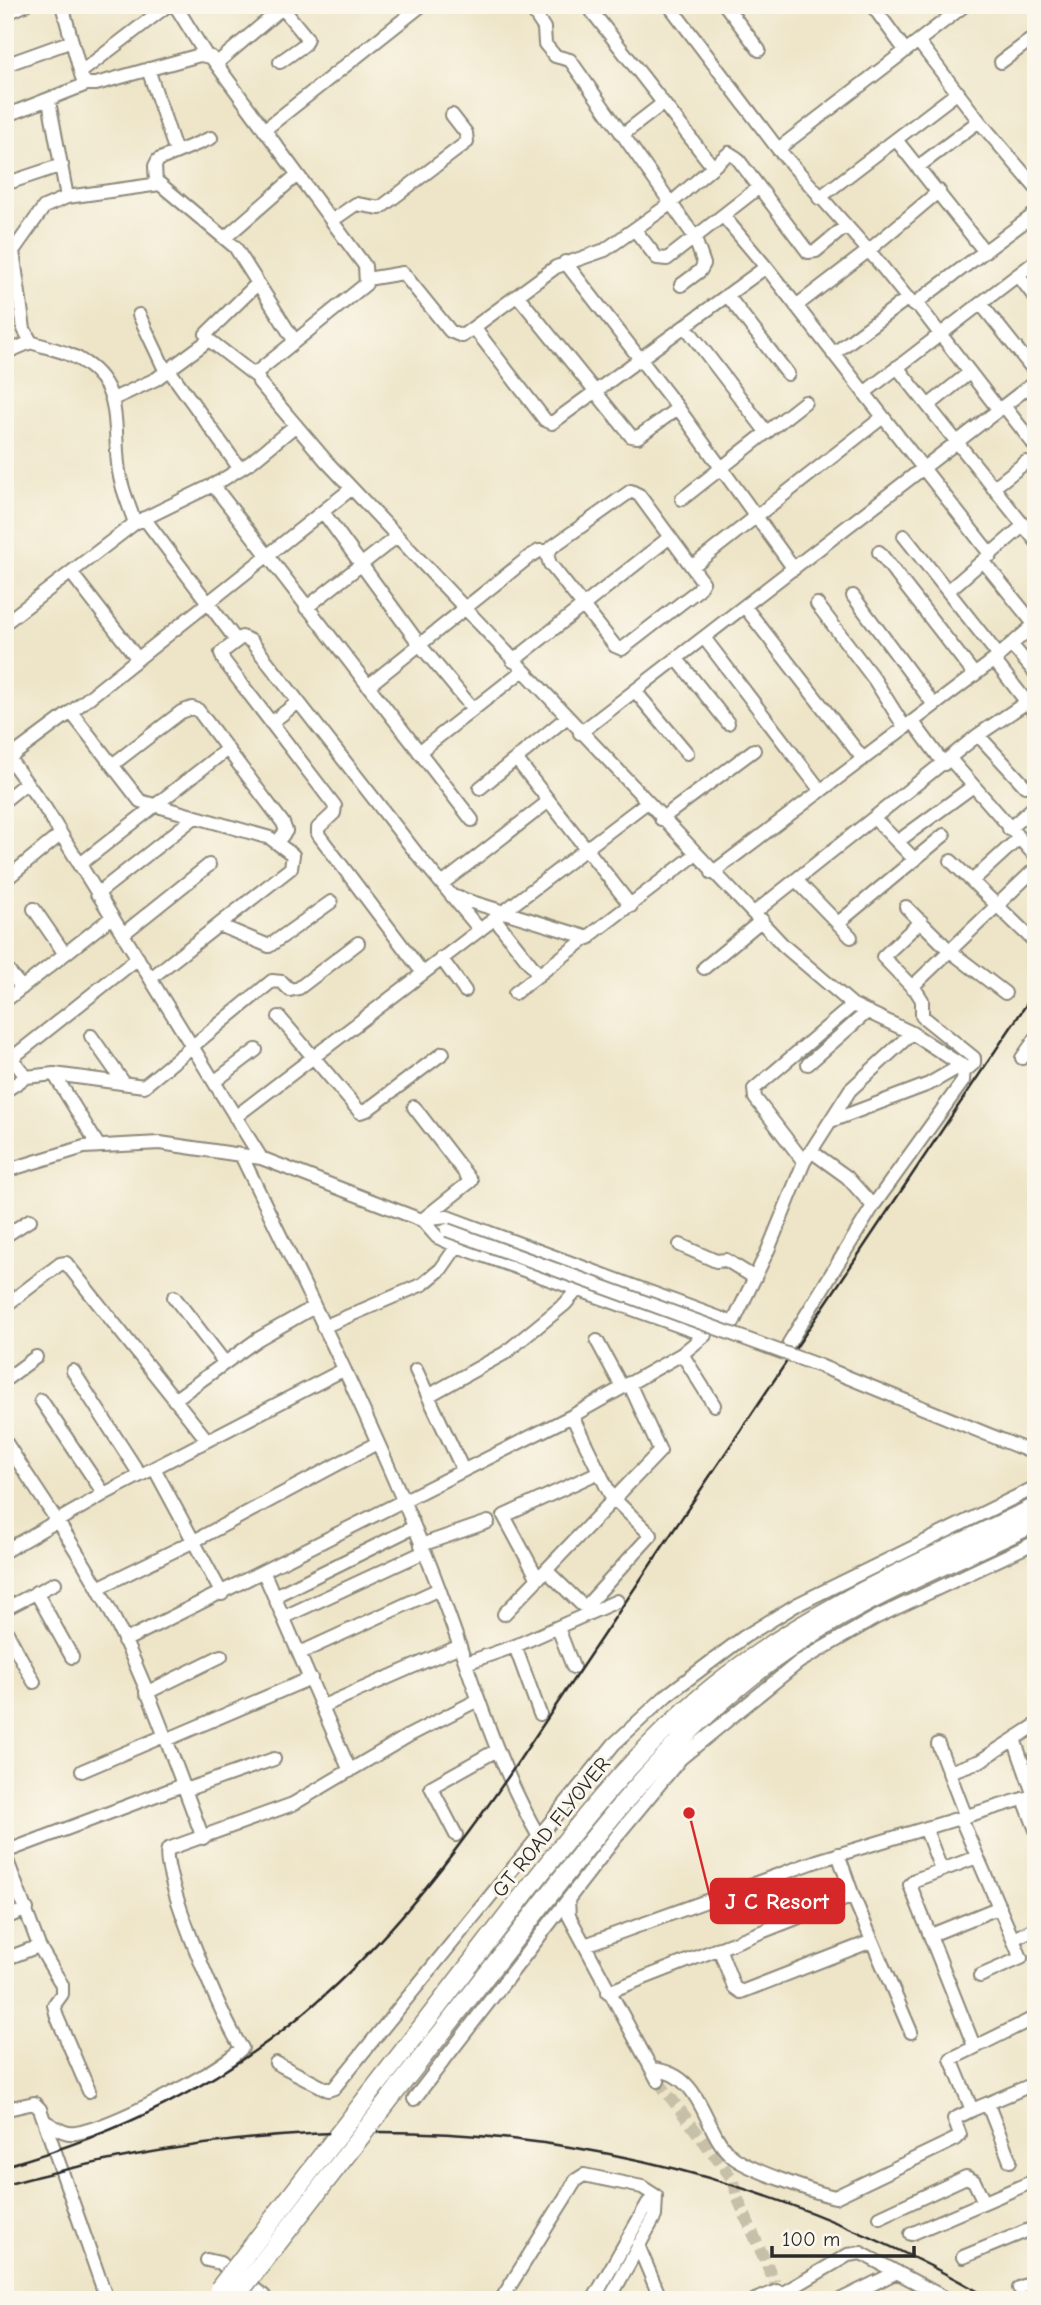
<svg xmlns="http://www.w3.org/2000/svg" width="1041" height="2305" viewBox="0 0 1041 2305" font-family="'Comic Neue',sans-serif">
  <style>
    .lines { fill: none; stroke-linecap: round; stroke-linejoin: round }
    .minor-tunnel { stroke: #c7c0a9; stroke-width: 12; stroke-dasharray: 12 6; stroke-linecap: butt }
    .minor-casing { stroke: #8c887a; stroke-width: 16 }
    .highway-casing { stroke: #8c887a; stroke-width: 21 }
    .minor { stroke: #fff; stroke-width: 12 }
    .highway { stroke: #fff; stroke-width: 18 }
    .rail { stroke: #2b2b2b; stroke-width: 2.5 }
    .minor-bridge-casing { stroke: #8c887a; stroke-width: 16; stroke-linecap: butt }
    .highway-bridge-casing { stroke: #8c887a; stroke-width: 21; stroke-linecap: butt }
    .minor-bridge { stroke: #fff; stroke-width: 12 }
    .highway-bridge { stroke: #fff; stroke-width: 18 }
    .labels { text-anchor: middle; stroke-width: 6; stroke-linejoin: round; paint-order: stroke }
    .street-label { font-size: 21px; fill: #2b2b2b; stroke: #fbf7ec }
    .leader { fill: none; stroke: #d62828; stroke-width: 2.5 }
    .callout-dot { fill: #d62828; stroke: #fbf7ec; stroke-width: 2.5 }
    .callout { fill: #d62828; stroke: #d62828; stroke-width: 2.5 }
    .callout-label { font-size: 23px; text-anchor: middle; font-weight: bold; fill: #fff }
  </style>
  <rect width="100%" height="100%" fill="#fbf7ec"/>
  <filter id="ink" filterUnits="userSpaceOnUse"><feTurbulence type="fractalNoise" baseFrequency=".0143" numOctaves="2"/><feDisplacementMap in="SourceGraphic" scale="14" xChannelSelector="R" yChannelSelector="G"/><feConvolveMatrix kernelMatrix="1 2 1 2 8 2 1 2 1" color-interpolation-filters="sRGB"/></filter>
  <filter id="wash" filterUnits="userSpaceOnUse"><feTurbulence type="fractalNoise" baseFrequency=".00686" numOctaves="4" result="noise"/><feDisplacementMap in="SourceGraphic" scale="28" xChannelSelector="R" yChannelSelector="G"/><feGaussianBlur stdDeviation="1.57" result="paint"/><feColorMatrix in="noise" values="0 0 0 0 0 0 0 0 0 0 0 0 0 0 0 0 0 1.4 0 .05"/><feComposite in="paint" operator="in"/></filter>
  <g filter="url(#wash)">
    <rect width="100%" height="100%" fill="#eee5c8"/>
  </g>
  <g filter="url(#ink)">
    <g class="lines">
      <!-- minor-tunnel -->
      <path class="minor-tunnel" d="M658 2081 734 2181 737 2197 775 2283"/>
      <defs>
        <path id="minor" d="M62 5 82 78 87 84H96L200 55 211 57 365 266 366 284 257 372 259 382 327 462 784 946 853 1005 912 1033 964 1067 963 1081 873 1206 789 1343
          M175 5 206 55
          M529 5 544 28 545 44 555 56 570 60 694 236 704 264 700 271 681 285
          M587 5 713 167
          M669 5 778 149 875 258 913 305 1036 213
          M725 5 759 50
          M872 5 905 50
          M5 14 25 5
          M918 41 979 121 1036 188
          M280 62 304 45 307 38 280 5
          M1001 62 1036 36
          M217 63 282 8
          M5 65 72 41
          M148 69 176 152
          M81 72 168 5
          M49 101 67 197 44 207 13 251 24 329 31 342C50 349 68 351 85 363 127 391 111 436 120 477 123 492 130 508 135 523
          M5 116 87 84
          M264 130 422 5
          M622 135 662 104
          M897 141 985 252
          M778 149 965 5
          M919 166 979 121
          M156 183 155 166 158 160 211 138
          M5 184 62 165
          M67 197 160 184 235 247 294 340
          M819 198 958 92
          M724 217 766 267 991 555
          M333 220 356 204 380 208 467 142 466 133 452 115
          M635 230 657 258 667 259 758 188
          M226 237 297 175
          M565 262 678 408 794 569
          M1018 275 1036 299
          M367 279 403 273 450 331 462 336 556 267 605 250 670 204 729 153 737 158 808 252 816 251 846 226
          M257 284 206 334 209 340 257 377
          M727 295 788 374
          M518 296 631 436 638 437 678 408
          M917 304 999 410
          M981 304 1036 373
          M796 306 868 251 939 191
          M139 315 166 372
          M686 327 767 433
          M475 329 545 420 552 423 766 267
          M5 353 31 342
          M833 354 908 298
          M897 367 1036 541
          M169 370 240 469
          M864 393 1036 261
          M113 399 156 379 209 340
          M928 406 969 373
          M1004 406 1036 447
          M213 485 472 820
          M993 488 1026 462
          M631 491 639 495 703 582 698 590 622 649 615 646 550 564 547 555 552 547Z
          M682 499 805 402
          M323 512 420 645 473 709
          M144 518 236 640
          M904 536 999 656
          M879 552 974 674
          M984 562 1034 624
          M693 566 883 417
          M72 574 138 659
          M948 591 1024 525
          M853 596 934 705
          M817 604 874 679 905 728
          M745 607 863 759
          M306 608 395 538
          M5 623 135 523 219 482 251 462 296 425
          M705 639 821 791
          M1011 644 1036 674
          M677 659 728 723
          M994 660 1036 714
          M513 661 670 537
          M368 686 529 557 539 551H548
          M635 691 687 753
          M71 712 140 801 270 838 293 855 291 868 151 978
          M913 722 944 764
          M271 723 298 702
          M580 733 1036 381
          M978 735 1025 786
          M419 752 522 671
          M5 753 45 808 261 1158
          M9 758 71 712 351 489
          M950 759 1036 857
          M517 760 631 906
          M112 765 181 712 192 708 198 710 283 823 286 831 278 841
          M480 788 566 718
          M5 800 26 783
          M661 819 754 750
          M875 819 915 860
          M1009 829 1036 805
          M897 842 972 787
          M951 861 1036 943
          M79 865 226 750
          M712 873 994 660 1036 623
          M5 880 61 834
          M796 880 851 937
          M972 881 1018 839
          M442 884 549 801
          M97 894 195 817
          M452 896 589 938
          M906 907 950 951 1005 993
          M34 909 65 954
          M754 913 978 735 1027 702
          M495 919 539 975
          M838 923 944 835
          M219 925 269 946 331 902
          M123 934 209 865
          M441 958 465 991
          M5 967 22 988
          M704 968 762 920
          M422 972 318 834V828L334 813 335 806 224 661 221 653 242 637 251 641 417 854 480 930
          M913 988 883 957 921 921
          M515 993 695 855
          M5 1001 112 917
          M279 1017 360 1112 367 1110 443 1053
          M91 1036 124 1083
          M5 1049 26 1077
          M12 1058 138 958
          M1022 1058 1036 1038
          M808 1064 867 1012
          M965 1071 974 1063V1058L922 1016V1000L913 986 1036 868
          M54 1074 98 1145
          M214 1082 256 1050
          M5 1091 26 1077 54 1074 144 1086 272 981 282 982 290 990 299 988 358 943
          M414 1107 471 1181 422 1220
          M235 1117 646 803
          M831 1121 929 1084 962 1065
          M811 1151 847 1177 873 1206
          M241 1155C306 1288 372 1422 428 1560 465 1652 489 1749 538 1835
          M804 1162 755 1098 754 1089 853 1005
          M5 1171 84 1147 160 1143 261 1158 429 1223
          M422 1220 447 1217 733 1323 768 1250 804 1162 850 1090 912 1033
          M5 1236 30 1220
          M680 1245 716 1261 726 1260 755 1278
          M174 1297 225 1363
          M5 1306 60 1264 66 1263 207 1440
          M323 1327 423 1284 441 1269 457 1246
          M597 1341 622 1387
          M682 1354 714 1405
          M416 1370 463 1470
          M73 1371 140 1475
          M5 1380 36 1357
          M428 1396 505 1353 565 1304 577 1290
          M41 1400 104 1494
          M174 1400 258 1339 314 1307
          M5 1441C36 1490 69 1536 97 1586 141 1665 171 1753 203 1838
          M154 1468 222 1594
          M421 1545 488 1522
          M5 1551 104 1494 343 1370
          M546 1570 582 1605H587L651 1535 611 1496 572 1416
          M264 1573 350 1771
          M538 1579 504 1516 599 1472
          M98 1588 194 1541 377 1443
          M36 1592 72 1657
          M275 1596 414 1527
          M5 1609 55 1583
          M504 1614 660 1451 629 1383
          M284 1617 424 1552
          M558 1628 573 1667
          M5 1629 34 1682
          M124 1641 572 1416 682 1354 705 1335 457 1246 437 1237 422 1220
          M515 1646 540 1714
          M300 1653 439 1589
          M466 1663 515 1646 617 1601
          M146 1693 221 1656
          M323 1706 460 1646
          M1014 1739 1034 1796
          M166 1740 311 1678
          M938 1744 966 1817
          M82 1771 164 1736
          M949 1772 980 1761 1036 1725
          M185 1790 274 1759
          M1024 1799 1036 1830
          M961 1819 1021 1958 980 1976
          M926 1830 941 1869
          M456 1835 431 1787 497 1750
          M5 1852 183 1785
          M5 1855 39 1946 62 1985V1994L54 2005 57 2017 89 2091
          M853 1896 911 2032
          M568 1900 569 1916 658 2081
          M5 1918 27 1909
          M931 1935 1000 1907
          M1013 1939 1036 1928
          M585 1945 817 1861 1036 1795
          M719 1948 734 1987 741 1992 872 1941
          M5 1959 39 1946
          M608 1992 853 1896 838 1854
          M1036 2017 951 2059 972 2110 1036 2083
          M974 2046 910 1885 915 1880 977 1857
          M276 2063 328 2090 334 2088 614 1744 667 1695 744 1637 796 1605 1036 1487
          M652 2069C706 2074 702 2133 733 2157 749 2170 814 2192 835 2197L956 2139 960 2135 954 2119 972 2110
          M414 2099 620 1832 681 1758 799 1662 875 1618 1036 1542
          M5 2102 12 2108 34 2103 40 2109 107 2300
          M988 2105 1010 2161
          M46 2122C55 2127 65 2135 76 2133 112 2127 217 2073 242 2048 225 2027 158 1868 168 1849L293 1804 408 1736 478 1700
          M880 2217 966 2177 974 2181 984 2202
          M911 2234 1036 2180
          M638 2245 661 2300
          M963 2257 1036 2227
          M207 2260 220 2263 264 2296 260 2300
          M1019 2288 1036 2281
          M785 2292 848 2255 861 2253 949 2300
          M501 2300 576 2180 584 2175 642 2187 656 2196 655 2216 609 2300
          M593 2300 648 2203 656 2196
          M755 2300 777 2291
          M840 2300 897 2272"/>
        <path id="highway" d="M392 2096C442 2032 492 1968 542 1904 612 1813 681 1727 774 1659 853 1601 948 1565 1036 1522
          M366 2099C416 2035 465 1971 515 1906 575 1828 636 1750 713 1687 809 1609 926 1561 1036 1507
          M246 2254 338 2135
          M262 2263 354 2145"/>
      </defs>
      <!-- minor casing -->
      <use href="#minor" class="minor-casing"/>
      <!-- highway casing -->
      <use href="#highway" class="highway-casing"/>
      <!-- minor -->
      <use href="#minor" class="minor"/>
      <!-- highway -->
      <use href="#highway" class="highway"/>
      <!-- rail -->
      <path class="rail" d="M5 2166C244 2098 370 1977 508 1777L1036 990
        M5 2185C352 2090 679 2119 993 2300"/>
      <defs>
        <path id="minor-bridge" d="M447 1230 820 1366 1036 1454"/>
        <path id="highway-bridge" d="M338 2135 366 2099
          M354 2145 392 2096
          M219 2289 246 2254
          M233 2300 262 2263"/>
      </defs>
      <!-- minor-bridge casing -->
      <use href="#minor-bridge" class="minor-bridge-casing"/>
      <!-- highway-bridge casing -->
      <use href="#highway-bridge" class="highway-bridge-casing"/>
      <!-- minor-bridge -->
      <use href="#minor-bridge" class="minor-bridge"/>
      <!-- highway-bridge -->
      <use href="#highway-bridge" class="highway-bridge"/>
    </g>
  </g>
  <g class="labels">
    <!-- street labels -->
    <g class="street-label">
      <text transform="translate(551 1827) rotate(-51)" y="7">GT ROAD FLYOVER</text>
    </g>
  </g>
  <!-- callouts -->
  <path class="leader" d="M689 1813L711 1901"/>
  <circle class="callout-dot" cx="689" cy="1813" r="7"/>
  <rect class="callout" x="711" y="1879" width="133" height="44" rx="7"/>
  <g class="callout-label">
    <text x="777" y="1909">J C Resort</text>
  </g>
  <!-- margin -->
  <rect width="1041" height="2305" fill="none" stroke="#fbf7ec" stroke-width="28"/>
  <!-- scale -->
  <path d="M772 2246v10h142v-10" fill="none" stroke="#2b2b2b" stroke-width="3.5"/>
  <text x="782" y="2246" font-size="21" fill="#2b2b2b" stroke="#fbf7ec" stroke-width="5" paint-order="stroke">100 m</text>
</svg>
